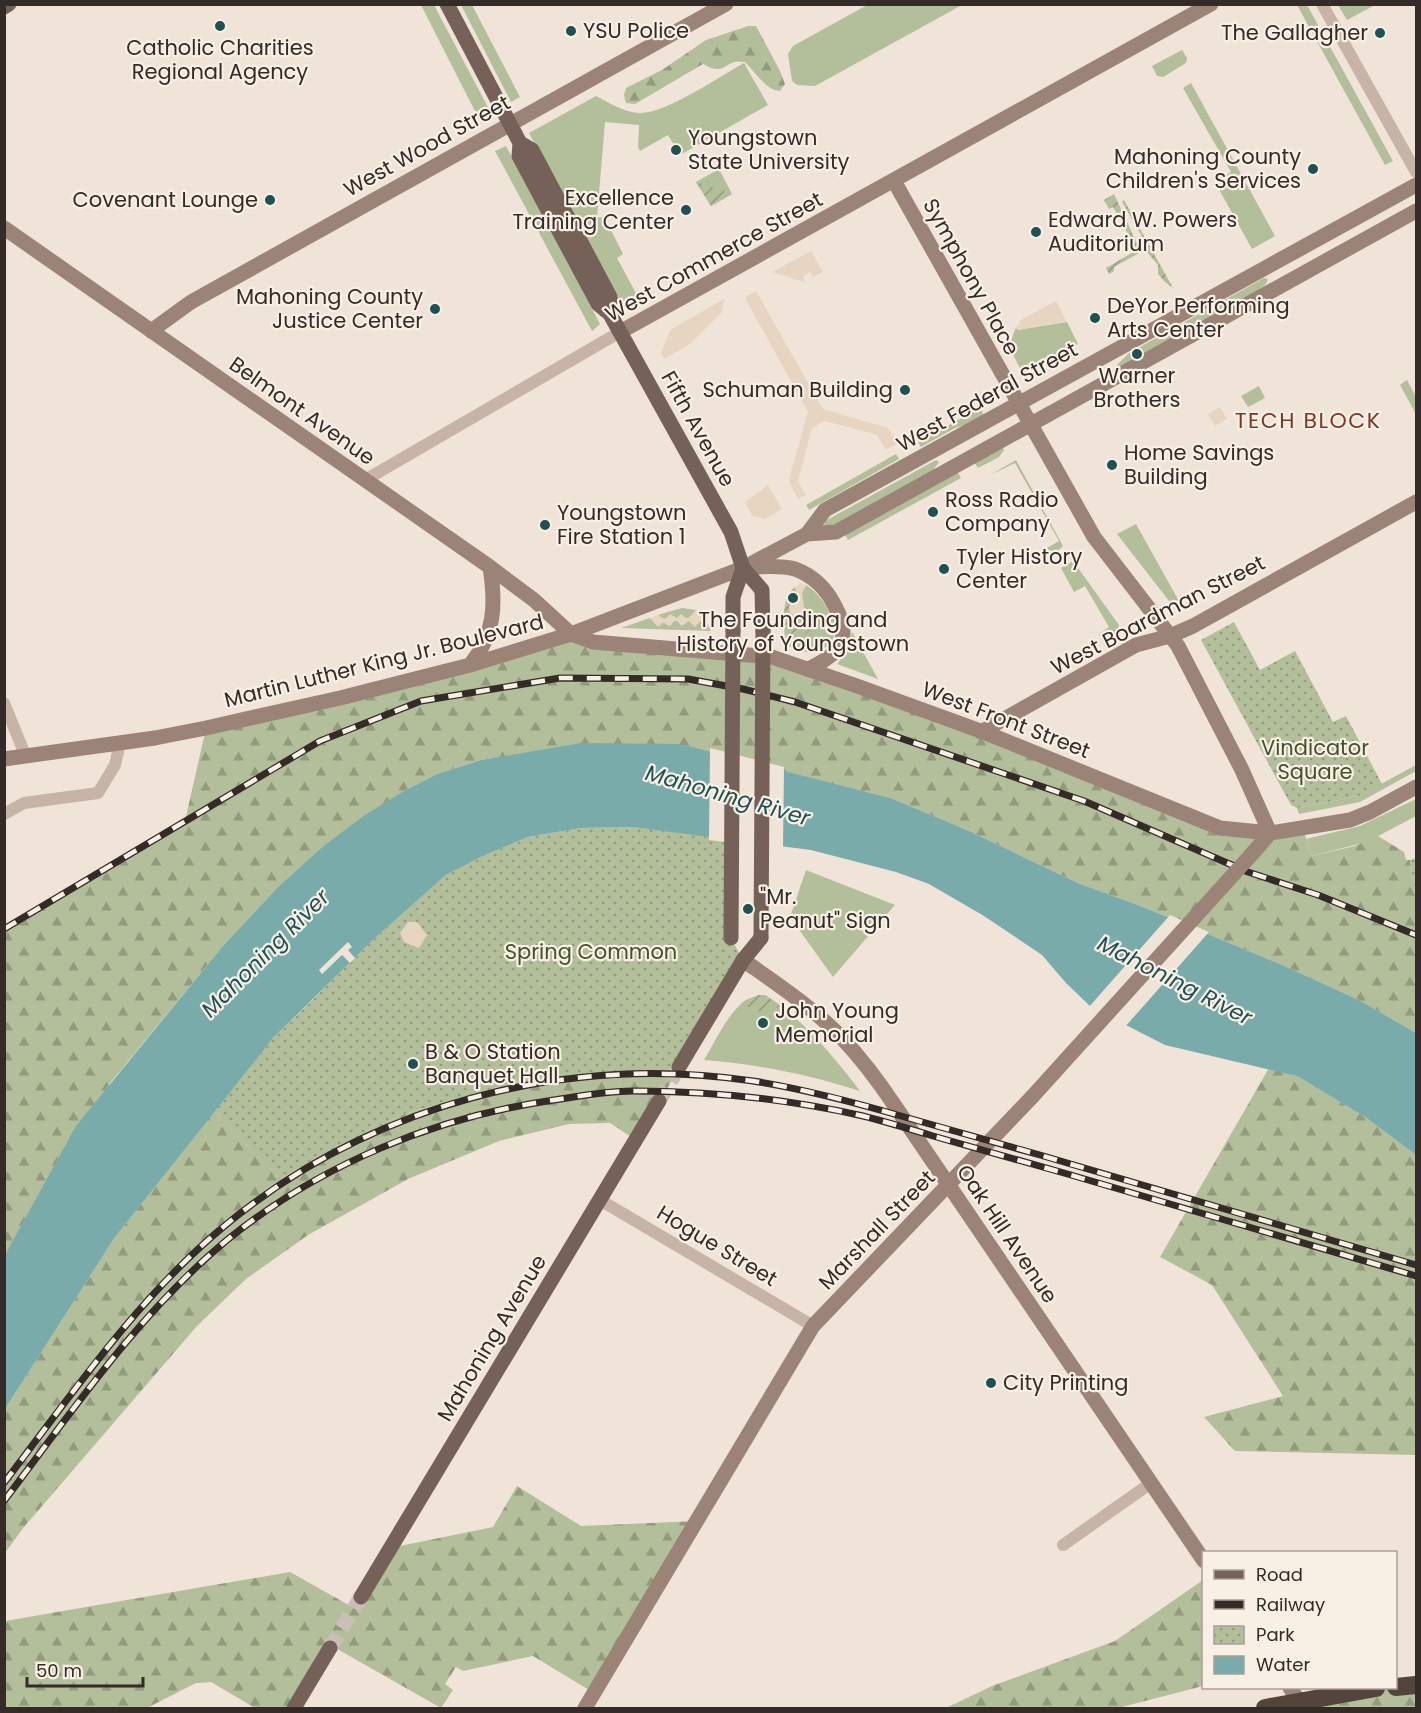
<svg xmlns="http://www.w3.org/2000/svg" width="1421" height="1713" viewBox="0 0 1421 1713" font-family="Poppins,sans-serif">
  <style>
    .grass { fill: #b3be9a }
    .forest { fill: url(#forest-firs) }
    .park { fill: url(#park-dots) }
    .garden { fill: url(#garden-furrows) }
    .plaza { fill: #e7d5c1 }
    .water { fill: #7aabab }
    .pier { fill: #f0e4d9 }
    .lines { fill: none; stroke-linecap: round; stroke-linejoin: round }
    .primary-tunnel { stroke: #cabfb5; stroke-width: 15; stroke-dasharray: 15 8; stroke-linecap: butt }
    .street { stroke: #c7b4a6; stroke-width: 12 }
    .secondary { stroke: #9b8378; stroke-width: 15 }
    .primary { stroke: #756158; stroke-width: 15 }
    .highway { stroke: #54443e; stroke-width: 18 }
    .rail-casing { stroke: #342a27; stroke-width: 7 }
    .rail { stroke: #f8efe5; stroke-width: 4.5; stroke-dasharray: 14; stroke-linecap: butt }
    .secondary-bridge { stroke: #9b8378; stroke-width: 15 }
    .primary-bridge { stroke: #756158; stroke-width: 15 }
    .highway-bridge { stroke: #54443e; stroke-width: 18 }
    .poi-dot { fill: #1e5153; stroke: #f8efe5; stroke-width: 2 }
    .labels { text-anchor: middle; stroke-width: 4.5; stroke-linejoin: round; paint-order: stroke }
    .poi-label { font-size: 21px; fill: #342a27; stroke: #f8efe5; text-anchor: start }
    .street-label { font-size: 21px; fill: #342a27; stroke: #f8efe5 }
    .park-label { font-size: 21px; fill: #44512c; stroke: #f8efe5 }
    .neighbourhood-label { font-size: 22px; letter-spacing: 1.5px; fill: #7f3623; stroke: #f8efe5 }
    .water-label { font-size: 22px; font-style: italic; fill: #1e5153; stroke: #f8efe5 }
  </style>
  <defs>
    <pattern id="forest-firs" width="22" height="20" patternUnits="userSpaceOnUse" patternTransform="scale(1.5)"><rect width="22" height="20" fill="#b3be9a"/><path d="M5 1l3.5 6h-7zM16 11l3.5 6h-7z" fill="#929b7e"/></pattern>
    <pattern id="park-dots" width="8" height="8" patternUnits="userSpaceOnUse" patternTransform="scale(1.5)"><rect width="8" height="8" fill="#b3be9a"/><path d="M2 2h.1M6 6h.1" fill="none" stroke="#929b7e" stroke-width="1.8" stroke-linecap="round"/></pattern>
    <pattern id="garden-furrows" width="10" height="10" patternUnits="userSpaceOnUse" patternTransform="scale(1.5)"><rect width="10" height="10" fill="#b3be9a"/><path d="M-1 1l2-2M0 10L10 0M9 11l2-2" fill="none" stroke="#929b7e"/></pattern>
  </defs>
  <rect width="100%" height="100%" fill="#f0e4d9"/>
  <!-- grass -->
  <path class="grass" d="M869 4 962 5 815 86 797 85 792 81 788 54 793 46Z
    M421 5H434L491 113 479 119Z
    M461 5H472L520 97 511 102Z
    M1297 5H1307L1393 161 1385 165Z
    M1338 5H1375L1347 20Z
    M1182 50 1187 58 1186 63 1163 77 1157 76 1152 66Z
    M744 63 768 105 680 155 668 135 640 151 638 147 639 125 605 122 597 217 605 218 623 254 617 258 638 297 622 307 529 133 596 96C610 103 623 112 639 113 666 114 720 76 744 63Z
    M1191 83 1275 236 1252 249 1215 182 1231 172 1183 88Z
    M506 146 600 324 592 331 495 151Z
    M719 169 732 194 711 206 696 182Z
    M1264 278 1268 279 1266 284 1252 295 1118 368H1116L1117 365 1129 353Z
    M1067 322 1078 344 1023 374 1009 347 1016 327 1018 330Z
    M1407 380 1416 397V414L1400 385Z
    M1259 386 1265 398 1248 407 1241 396Z
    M980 408 986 419 955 428 921 447 918 442Z
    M1002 446 1004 450 999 457 978 468 974 462Z
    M896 454 899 459 809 510 806 505Z
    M936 460 939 462 931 473 829 529 824 528 825 521Z
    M1016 460 1063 546 1052 556 1047 548 1059 541 1015 463 990 475Z
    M957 471 961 478 848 540 844 533Z
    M1136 524 1180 603 1173 606 1117 534Z
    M1073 561 1119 625 1116 638 1104 644 1099 634 1109 627 1085 586 1074 592 1061 568Z
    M806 585C823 595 848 632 826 647 822 650 817 652 812 652 804 653 793 648 785 645 785 627 779 600 795 587L797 595 802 593Z
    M682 608 696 610 689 618 662 619 658 615Z
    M704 617 711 631 621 628 650 618 658 626 662 622 670 626 674 621H689L695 626Z
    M852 632 878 679 837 664 849 649Z
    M1416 765V771L1360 802 1299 814 1297 808 1359 796Z
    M1416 799V816L1367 842 1311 856 1306 839 1360 826Z
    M806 870 895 905 833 977 790 917Z
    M765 995C799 1015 836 1059 860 1091 809 1075 758 1064 704 1060 715 1042 726 1017 742 1003 748 997 756 997 765 995Z"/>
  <!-- forest -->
  <path class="forest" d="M748 26H756L780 71 785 84 780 91C766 90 755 72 745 62 723 58 727 78 703 64L635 104 626 103 624 95 626 88 662 70 706 40Z
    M571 634 772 657 1220 828H1303L1311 856 1355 846 1378 836 1404 852 1406 860H1410L1416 902V1033L1359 1000 1280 964 1143 907 1078 883 967 830 893 799 527 753 481 760 437 774 406 790 321 848 279 886 222 947 111 1082 5 1255V929L185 821 206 728Z
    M1269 1068 1297 1076 1365 1117 1416 1155V1455L1235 1451 1204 1417 1283 1396 1212 1285 1160 1257Z
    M676 1074 636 1140 610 1123 569 1124 499 1141 408 1179 308 1235 246 1279 197 1326 24 1527 5 1553V1409L115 1237 214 1111 280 1179 401 1115 526 1079Z
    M517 1486 581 1526 697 1521 594 1693 533 1656 463 1671 456 1667 445 1684 453 1690 441 1708 332 1646 294 1708H255L211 1682 196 1683 147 1708H5V1621L290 1572 354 1608 390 1548 493 1527Z
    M1203 1580V1686L1118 1708H946L992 1686 1115 1641Z
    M1416 1685V1708H1265L1376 1688Z"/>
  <!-- park -->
  <path class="park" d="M1234 622 1260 670 1295 651 1333 722 1346 716 1382 784 1359 796 1297 808 1291 805 1201 640Z
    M632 827 689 833 724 840 731 938 743 960 676 1074 526 1079 401 1115 280 1179 214 1111 273 1038 303 1009 374 939 446 875 483 856 528 837 581 828Z
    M1416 858V902L1410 860Z"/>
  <!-- garden -->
  <path class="garden" d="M696 182 732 194 711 206Z
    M1114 194 1141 252 1114 267V271L1109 274 1106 268 1137 250 1113 207 1109 209 1104 200Z
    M1124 200 1173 288 1165 282 1158 274V265L1147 252 1144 240 1122 202Z
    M795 587 797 595 789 606 798 618 805 613 808 622 813 628 804 635H785C785 619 781 599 795 587Z
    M758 995H765L780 1006C767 1015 754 1014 743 1002Z"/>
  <!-- plaza -->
  <path class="plaza" d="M811 251 823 272 813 277 810 272 803 276 805 281 804 282 772 272Z
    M756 291 823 409 888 428 898 443 886 450 877 435 825 421 812 428 798 481 806 495 798 499 790 484 789 479 808 412 746 300V297Z
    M724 299 722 312 690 344 664 359 661 353 670 330Z
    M1056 301 1067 322 1017 330 1016 327 1020 324 1019 321Z
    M1220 407 1227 419 1215 426 1208 414Z
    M768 485 782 509 765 519 752 516 745 502Z
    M801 583 806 585 802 593 805 613 798 618 790 614 789 606 797 595 795 587Z
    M696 610 704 617 695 627 689 621 682 626 677 621H674L670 626 663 622 658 627 650 618 658 615 665 619 670 614 677 618 681 614 686 618H689Z
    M408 922H417L427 935 419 948 404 942 400 933Z"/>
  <!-- water -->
  <path class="water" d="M581 743 680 744 893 799 967 830 1078 883 1143 907 1280 964 1359 1000 1416 1033V1155L1365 1117 1297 1076 1165 1045 1106 1015 1090 1006 1066 983 1042 955 984 916 929 884 896 872 811 850 632 827 581 828 528 837 483 856 446 875 374 939 273 1038 115 1237 5 1409V1255L76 1126 222 947 279 886 321 848 365 815 406 790 437 774 481 760Z"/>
  <!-- pier -->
  <path class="pier" d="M710 748 784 767 783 849 709 840Z
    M1170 915 1209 932 1124 1028 1088 1008Z
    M348 942 352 947 348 950 355 958 350 963 342 955 322 974 319 970Z"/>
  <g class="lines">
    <!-- primary-tunnel -->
    <path class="primary-tunnel" d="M659 1101 679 1067
      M330 1648 361 1597"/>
    <!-- street -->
    <path class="street" d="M1322 4 1416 172
      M365 480 620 332
      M4 703 26 757
      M4 814 24 803 98 793 115 765 120 743
      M600 1200 813 1326
      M1063 1545 1151 1483"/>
    <!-- secondary -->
    <path class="secondary" d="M894 181 1094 537 1178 646 1242 770 1270 833
      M4 228 490 567 534 600 571 634 593 642 772 657 857 686 986 733 1220 828 1270 833 1350 820 1370 812 1416 787
      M151 331 191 302 726 4
      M620 332 1211 4
      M807 534 825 510 1416 185
      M749 567C764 567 781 565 795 569 814 576 826 588 835 606 853 640 840 654 808 669
      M470 665C495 634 496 605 490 567
      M981 732 1136 645 1170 636 1193 626 1416 502
      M4 759 155 738 206 728 340 698 470 665 571 634 743 568 807 534 836 532 1416 211
      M1251 855 1270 833
      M743 960C777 984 812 1007 841 1037 861 1058 879 1082 895 1106L1204 1561
      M1290 1688 1304 1708
      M585 1708 813 1326 1032 1097"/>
    <!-- primary -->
    <path class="primary" d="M447 4 520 143 532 150 610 297V314
      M4 7 9 4
      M520 143 519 156 598 304 610 314 731 532 743 568 762 590 763 631
      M733 631V597L743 568
      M679 1067 743 960 761 938
      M361 1597 659 1101
      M294 1708 330 1648"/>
    <!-- highway -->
    <path class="highway" d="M1396 1687 1416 1685"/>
    <defs>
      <path id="rail" d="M4 929 320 741 421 701 560 678 688 679 743 689 795 702 1084 801 1248 872 1318 895 1416 935
        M4 1483C72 1394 136 1300 222 1228 369 1105 565 1053 753 1081 804 1089 853 1102 901 1116 947 1129 994 1142 1040 1155 1165 1192 1291 1228 1416 1265
        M4 1501C73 1410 139 1313 227 1240 321 1164 435 1117 554 1100 580 1096 607 1091 633 1091 710 1091 788 1099 863 1116 887 1122 910 1129 933 1136 979 1149 1025 1162 1071 1175 1186 1209 1301 1242 1416 1276"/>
    </defs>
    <!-- rail casing -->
    <use href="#rail" class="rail-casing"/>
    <!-- rail -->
    <use href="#rail" class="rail"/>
    <!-- secondary-bridge -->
    <path class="secondary-bridge" d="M1032 1097 1251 855"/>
    <!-- primary-bridge -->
    <path class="primary-bridge" d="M731 938 733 631
      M761 938 763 631"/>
    <!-- highway-bridge -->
    <path class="highway-bridge" d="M1265 1708 1376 1688"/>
  </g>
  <!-- markers -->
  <g class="poi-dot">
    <circle cx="220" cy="26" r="6"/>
    <circle cx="571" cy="31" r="6"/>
    <circle cx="1380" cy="33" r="6"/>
    <circle cx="676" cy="150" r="6"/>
    <circle cx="1313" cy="169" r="6"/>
    <circle cx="270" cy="200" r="6"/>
    <circle cx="686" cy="210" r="6"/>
    <circle cx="1036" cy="232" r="6"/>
    <circle cx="435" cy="309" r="6"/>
    <circle cx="1095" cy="318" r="6"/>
    <circle cx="1137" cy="354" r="6"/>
    <circle cx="905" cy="390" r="6"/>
    <circle cx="1112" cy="465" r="6"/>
    <circle cx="933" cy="512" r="6"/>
    <circle cx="545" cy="525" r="6"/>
    <circle cx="944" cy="569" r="6"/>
    <circle cx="793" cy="598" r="6"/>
    <circle cx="748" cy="909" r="6"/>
    <circle cx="763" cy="1023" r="6"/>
    <circle cx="413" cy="1064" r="6"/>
    <circle cx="991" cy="1383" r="6"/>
  </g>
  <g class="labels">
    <!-- poi labels -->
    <g class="poi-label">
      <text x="583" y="38">YSU Police</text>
      <text x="1368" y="40" text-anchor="end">The Gallagher</text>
      <text x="220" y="55" text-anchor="middle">Catholic Charities<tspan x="220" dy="24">Regional Agency</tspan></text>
      <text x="688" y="145">Youngstown<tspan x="688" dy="24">State University</tspan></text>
      <text x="1301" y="164" text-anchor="end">Mahoning County<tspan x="1301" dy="24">Children's Services</tspan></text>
      <text x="674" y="205" text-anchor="end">Excellence<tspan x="674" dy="24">Training Center</tspan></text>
      <text x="258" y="207" text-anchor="end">Covenant Lounge</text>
      <text x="1048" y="227">Edward W. Powers<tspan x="1048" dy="24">Auditorium</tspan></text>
      <text x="423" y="304" text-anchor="end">Mahoning County<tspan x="423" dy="24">Justice Center</tspan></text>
      <text x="1107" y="313">DeYor Performing<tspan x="1107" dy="24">Arts Center</tspan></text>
      <text x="1137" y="383" text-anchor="middle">Warner<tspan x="1137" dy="24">Brothers</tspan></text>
      <text x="893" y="397" text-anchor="end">Schuman Building</text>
      <text x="1124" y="460">Home Savings<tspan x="1124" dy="24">Building</tspan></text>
      <text x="945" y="507">Ross Radio<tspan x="945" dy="24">Company</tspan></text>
      <text x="557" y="520">Youngstown<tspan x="557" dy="24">Fire Station 1</tspan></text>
      <text x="956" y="564">Tyler History<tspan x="956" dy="24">Center</tspan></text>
      <text x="793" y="627" text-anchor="middle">The Founding and<tspan x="793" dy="24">History of Youngstown</tspan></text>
      <text x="760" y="904">"Mr.<tspan x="760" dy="24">Peanut" Sign</tspan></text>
      <text x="775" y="1018">John Young<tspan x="775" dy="24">Memorial</tspan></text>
      <text x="425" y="1059">B &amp; O Station<tspan x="425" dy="24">Banquet Hall</tspan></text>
      <text x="1003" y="1390">City Printing</text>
    </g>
    <!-- street labels -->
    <g class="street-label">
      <text transform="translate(427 146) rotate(-29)" y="7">West Wood Street</text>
      <text transform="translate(714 257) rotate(-29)" y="7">West Commerce Street</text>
      <text transform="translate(971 277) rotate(61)" y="7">Symphony Place</text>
      <text transform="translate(987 397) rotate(-29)" y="7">West Federal Street</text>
      <text transform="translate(302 411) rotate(35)" y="7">Belmont Avenue</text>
      <text transform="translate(698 429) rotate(61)" y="7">Fifth Avenue</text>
      <text transform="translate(1158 615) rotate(-27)" y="7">West Boardman Street</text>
      <text transform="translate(384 661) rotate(-14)" y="7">Martin Luther King Jr. Boulevard</text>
      <text transform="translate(1006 720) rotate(21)" y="7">West Front Street</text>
      <text transform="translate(877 1230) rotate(-46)" y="7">Marshall Street</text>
      <text transform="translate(1007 1234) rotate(56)" y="7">Oak Hill Avenue</text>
      <text transform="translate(717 1246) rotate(31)" y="7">Hogue Street</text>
      <text transform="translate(492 1338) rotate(-59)" y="7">Mahoning Avenue</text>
    </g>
    <!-- park labels -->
    <g class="park-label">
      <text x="1315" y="755">Vindicator<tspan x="1315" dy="24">Square</tspan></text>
      <text x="591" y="959">Spring Common</text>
    </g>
    <!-- neighbourhood labels -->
    <g class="neighbourhood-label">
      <text x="1308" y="428">TECH BLOCK</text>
    </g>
    <!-- water labels -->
    <g class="water-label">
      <text transform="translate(728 795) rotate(16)" y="8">Mahoning River</text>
      <text transform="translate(265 953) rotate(-45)" y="8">Mahoning River</text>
      <text transform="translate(1175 980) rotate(27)" y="8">Mahoning River</text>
    </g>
  </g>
  <!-- border -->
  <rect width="1421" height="1713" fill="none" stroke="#342a27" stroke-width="12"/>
  <!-- legend -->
  <rect x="1202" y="1551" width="195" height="138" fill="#f8efe5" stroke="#aaa099" stroke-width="1.5"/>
  <rect x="1214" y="1570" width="30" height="9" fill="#756158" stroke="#aaa099" stroke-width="1.5"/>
  <text x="1256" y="1581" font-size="18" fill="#342a27">Road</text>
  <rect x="1214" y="1600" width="30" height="9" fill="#342a27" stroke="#aaa099" stroke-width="1.5"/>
  <text x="1256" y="1611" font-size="18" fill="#342a27">Railway</text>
  <rect x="1214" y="1626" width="30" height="18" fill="url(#park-dots)" stroke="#aaa099" stroke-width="1.5"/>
  <text x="1256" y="1641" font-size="18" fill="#342a27">Park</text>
  <rect x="1214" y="1656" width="30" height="18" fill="#7aabab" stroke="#aaa099" stroke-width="1.5"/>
  <text x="1256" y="1671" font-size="18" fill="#342a27">Water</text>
  <!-- scale -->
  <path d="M27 1677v9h116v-9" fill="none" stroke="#342a27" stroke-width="3"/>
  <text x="36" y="1677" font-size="18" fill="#342a27" stroke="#f8efe5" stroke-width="4.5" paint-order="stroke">50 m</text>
</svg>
